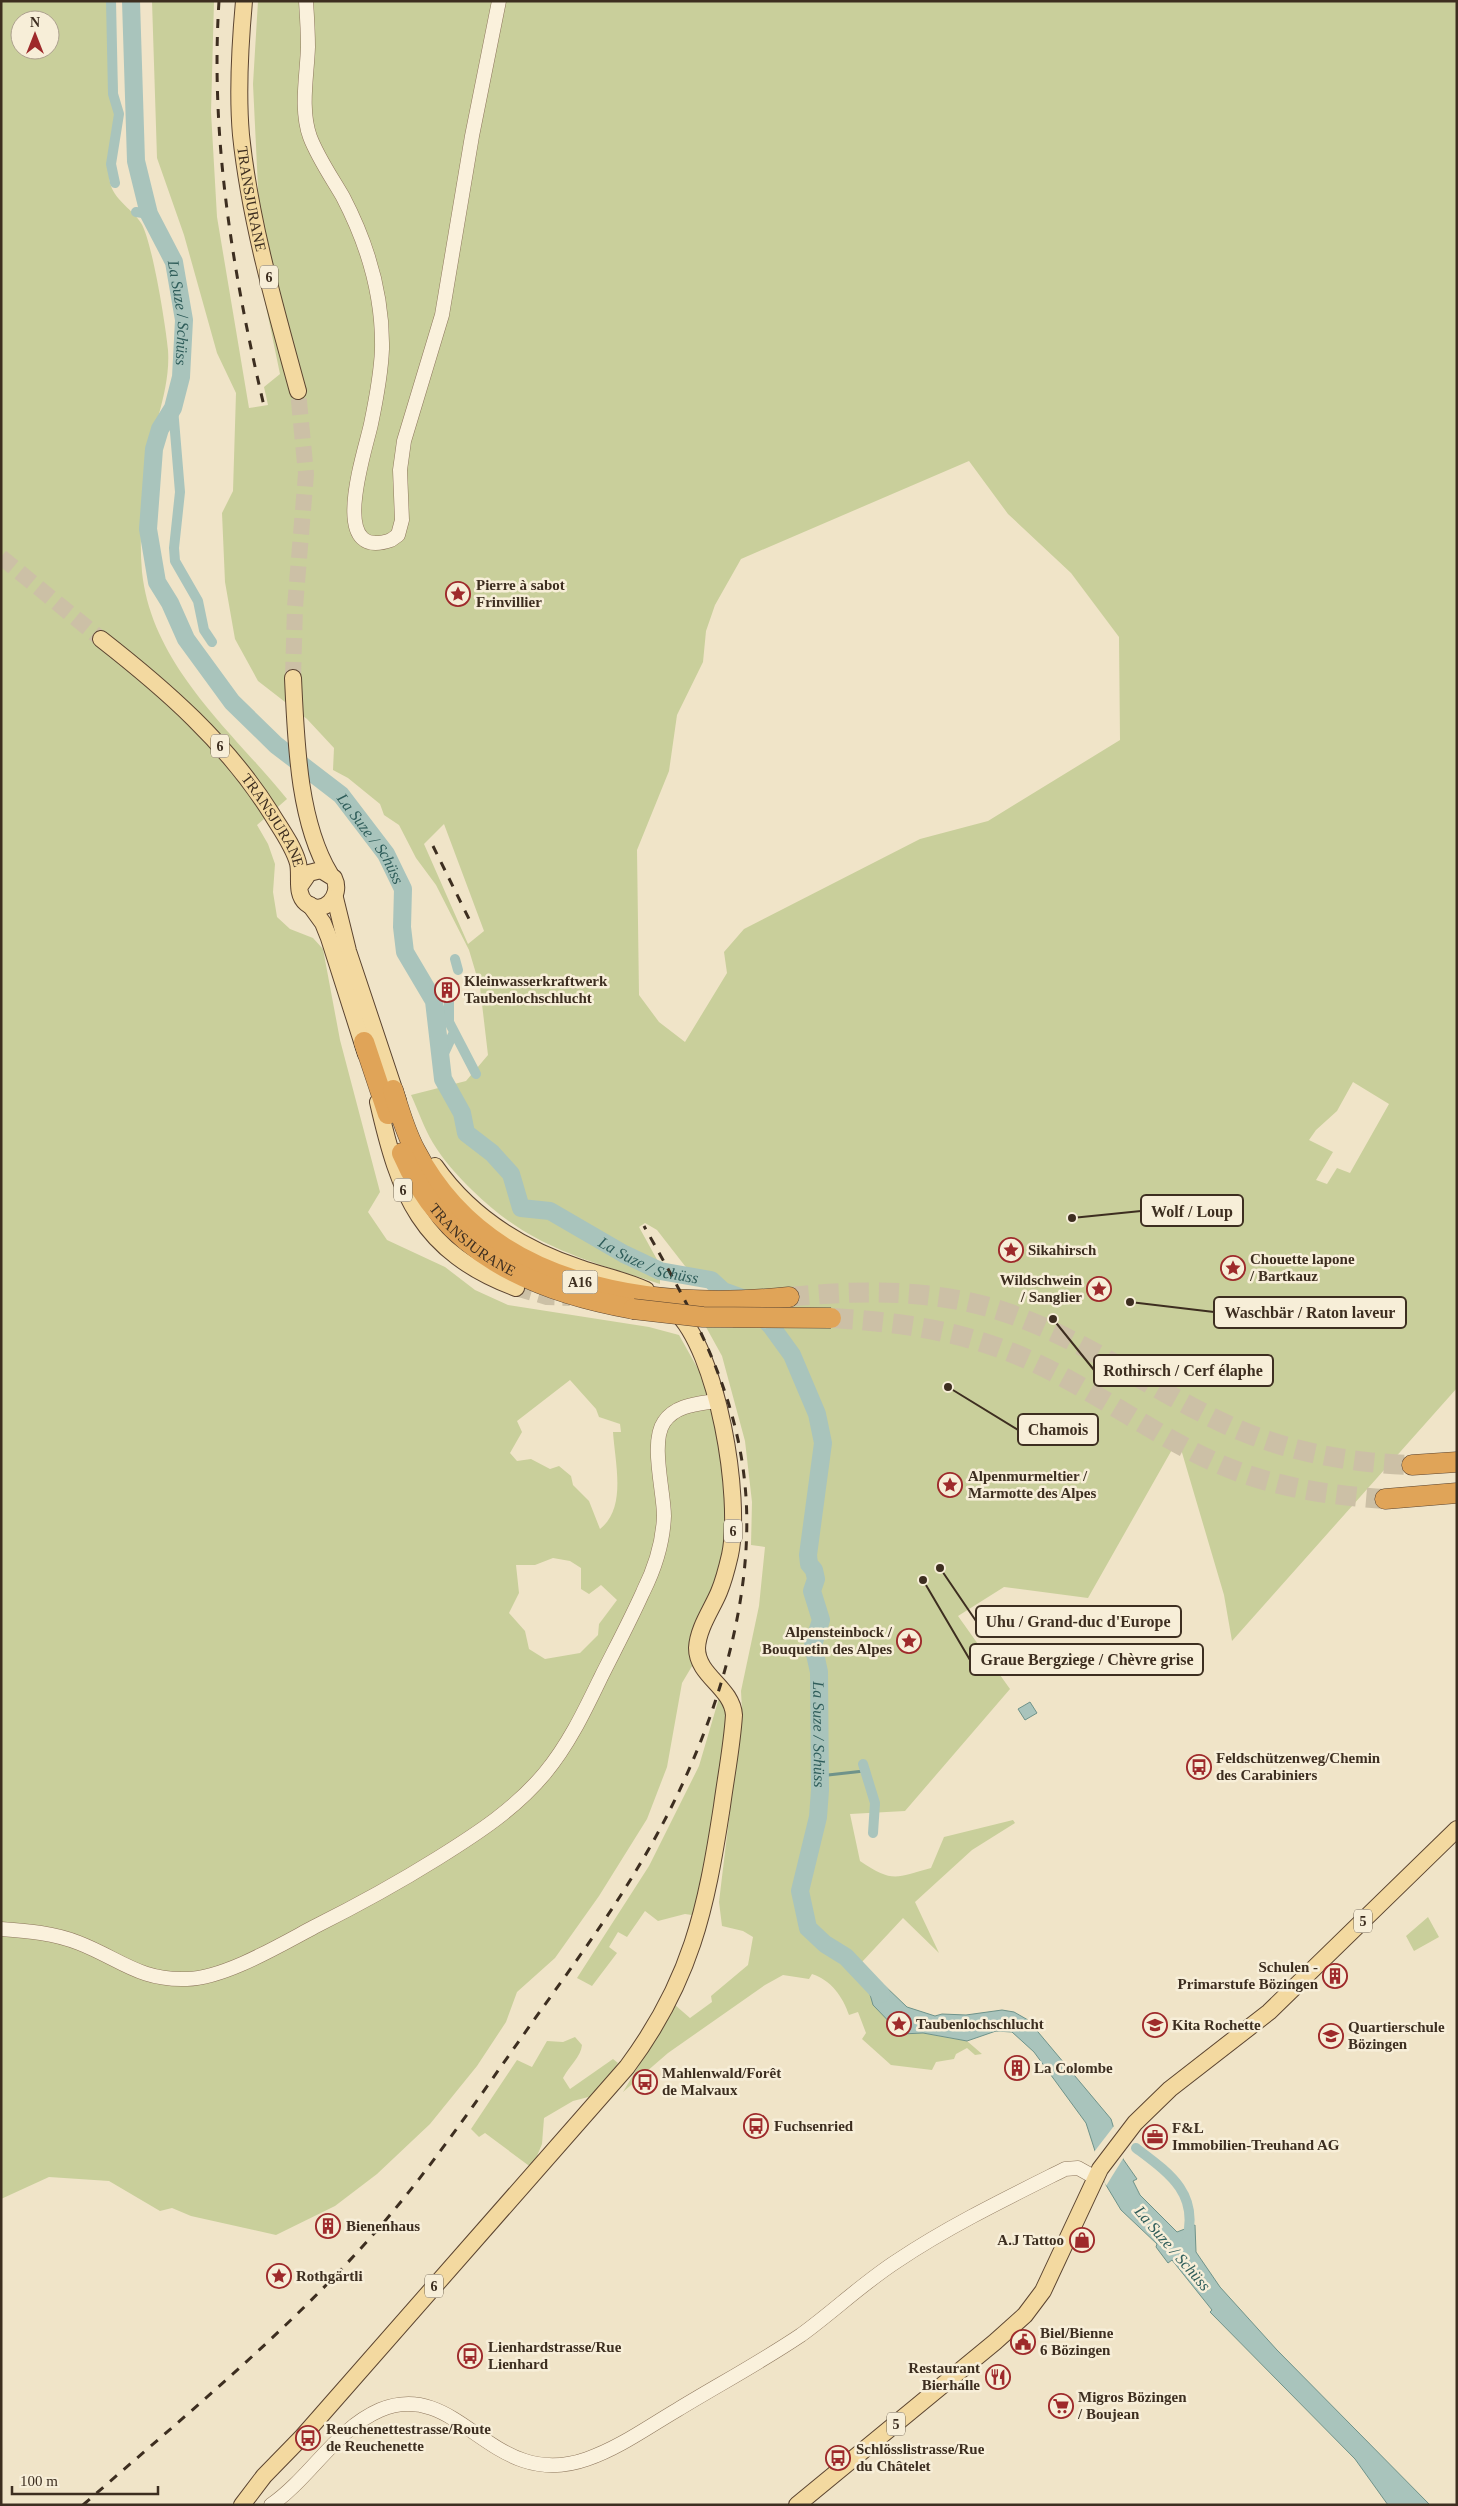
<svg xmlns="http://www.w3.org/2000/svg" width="1458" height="2506" viewBox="0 0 1458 2506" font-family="Georgia,serif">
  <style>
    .green { fill: #c9cf9b; fill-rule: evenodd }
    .water { fill: #a9c4bc; stroke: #6f938a }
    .pier { fill: #f0e4c8 }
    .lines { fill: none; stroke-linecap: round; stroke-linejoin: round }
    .stream { stroke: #6f938a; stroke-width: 3 }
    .canal { stroke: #a9c4bc; stroke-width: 10 }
    .river { stroke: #a9c4bc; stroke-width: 18 }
    .primary-tunnel { stroke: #ccc0a6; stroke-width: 16; stroke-dasharray: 16 8; stroke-linecap: butt }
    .motorway-tunnel { stroke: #ccc0a6; stroke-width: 20; stroke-dasharray: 20 10; stroke-linecap: butt }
    .tertiary-casing { stroke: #8d765c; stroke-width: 15 }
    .primary-casing { stroke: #5b4430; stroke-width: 18 }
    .motorway-casing { stroke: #5b4430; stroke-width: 21 }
    .tertiary { stroke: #faf1dc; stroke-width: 14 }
    .primary { stroke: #f3d9a0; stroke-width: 16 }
    .motorway { stroke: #e0a458; stroke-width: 20 }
    .rail { stroke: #3d2e20; stroke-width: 3; stroke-dasharray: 9 9; stroke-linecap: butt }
    .motorway-bridge-casing { stroke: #5b4430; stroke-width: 21; stroke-linecap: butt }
    .motorway-bridge { stroke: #e0a458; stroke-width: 20 }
    .labels { text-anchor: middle; stroke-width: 5; stroke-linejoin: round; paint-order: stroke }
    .shield { fill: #f7eed8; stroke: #756857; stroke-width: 1 }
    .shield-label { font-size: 14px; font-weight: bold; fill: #3d2e20 }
    .street-label { font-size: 15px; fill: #3d2e20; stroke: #f7eed8 }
    .poi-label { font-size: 15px; font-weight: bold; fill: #3d2e20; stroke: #f7eed8; text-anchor: start }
    .water-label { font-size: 16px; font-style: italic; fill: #2f5d5a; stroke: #f7eed8 }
    .leader { fill: none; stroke: #3d2e20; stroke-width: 2 }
    .callout-dot { fill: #3d2e20; stroke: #f7eed8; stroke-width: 2 }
    .callout { fill: #f7eed8; stroke: #3d2e20; stroke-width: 2 }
    .callout-label { font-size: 16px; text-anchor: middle; font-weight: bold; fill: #3d2e20 }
  </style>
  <rect width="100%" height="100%" fill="#f0e4c8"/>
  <!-- green -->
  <path class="green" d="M1 1H109C115 37 118 77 118 114 118 139 103 160 111 186 116 201 133 210 141 223 152 240 166 327 168 350 171 392 150 432 146 473 142 506 139 539 142 572 152 666 232 731 287 799L257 825 268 844 275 864 273 892 277 917 290 929 313 938 323 949 340 1040 380 1192 368 1212 387 1240 445 1267 475 1290 508 1305 649 1327 679 1335 716 1401 734 1503 698 1656 682 1683 667 1767 647 1819 599 1896 555 1958 517 1992 506 2022 477 2066 430 2124 377 2174 335 2206 276 2235 191 2216 172 2208 160 2211 109 2181 49 2177 1 2199ZM20 20H50V50H20ZM570 1380 596 1409 599 1417 620 1424 621 1432H613C615 1463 627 1508 600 1529L589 1501 573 1485 571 1476 559 1466 550 1469 531 1459 517 1461 510 1453 522 1432 517 1421ZM553 1558 570 1561 581 1568V1589L589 1594 601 1585 617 1600 599 1624 598 1635 580 1653 545 1659 529 1649 525 1631 509 1613 519 1593 516 1565H535Z
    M152 1H214L211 112 217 217 249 408 268 405 264 387 280 374 263 292 253 84 258 1H1457V1388L1232 1641 1224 1595 1178 1439 1088 1598 1004 1587 958 1616 1010 1689 905 1811 850 1814 860 1861C893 1883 895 1878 931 1868L944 1837 1013 1820 1015 1823 972 1850 915 1902 939 1953 903 1918 861 1963 901 2034 923 2033 967 2041 982 2054 975 2055 967 2048 956 2054 954 2059 936 2062 932 2070 891 2065 862 2039 866 2033 858 2012 849 2015C843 1997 831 1980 812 1974L809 1979 783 1975 765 1985 668 2053 623 2092 675 2005 690 2018 712 2002 711 1996 748 1965 753 1937 743 1931 722 1926 719 1902 742 1710 741 1691 759 1606 765 1547 751 1545 752 1502 745 1441 722 1356 706 1327 733 1328 717 1296 685 1266 657 1230 645 1223 639 1227 660 1265V1284C586 1260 529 1247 472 1190 458 1176 443 1160 433 1143 424 1128 418 1110 411 1095L466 1081 488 1055 480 987 469 950 436 885 416 858 399 825 384 815 380 804 348 778 333 770 334 748 307 719 258 681 235 639 225 582 222 513 233 491 236 393 217 353 184 235 157 158ZM969 461 1008 514 1071 573 1119 637 1120 740 988 821 920 839 744 929 724 952 727 973 685 1042 659 1022 639 995 637 850 669 771 677 715 703 662 706 631 715 605 741 559ZM444 824 484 931 468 944 424 844ZM1353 1082 1389 1104 1350 1173 1337 1168 1327 1184 1316 1180 1333 1152 1309 1140 1316 1130 1337 1111ZM1311 1299 1321 1303 1337 1305 1341 1309 1321 1326 1303 1309Z
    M719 1698 725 1709 728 1723 703 1878 692 1915 685 1914 658 1921 645 1911 627 1937 618 1932 609 1947 617 1953 592 1986 577 1978 649 1866 699 1766Z
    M1428 1917 1439 1937 1414 1951 1406 1936Z
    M575 2037 582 2045C581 2057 569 2066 563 2078L570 2089 613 2059 618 2063 596 2095 573 2101 544 2118 542 2144 532 2168 485 2133 479 2137 471 2129 517 2060 532 2067 547 2041 563 2042Z"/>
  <!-- water -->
  <path class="water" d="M1030 1702 1037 1713 1025 1720 1018 1709Z
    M861 1963 907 2007 935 2016 942 2014 966 2015 1002 2010 1014 2012 1028 2020 1111 2119 1123 2159 1137 2179 1133 2181 1140 2195 1177 2232 1195 2225 1196 2252 1220 2287 1277 2350 1430 2505H1388L1355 2459 1210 2312 1212 2310 1172 2260 1168 2263 1156 2247 1157 2244 1121 2210 1106 2185 1086 2123 1034 2052 1012 2032 996 2031 967 2041 923 2033 901 2034 873 2005Z"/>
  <!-- pier -->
  <path class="pier" d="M1114 2126 1124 2157 1106 2186 1094 2152Z"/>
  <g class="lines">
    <!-- stream -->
    <path class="stream" d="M819 1776 864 1771"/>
    <!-- canal -->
    <path class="canal" d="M111 1 113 94 119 114 111 164 115 183
      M136 212 149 214
      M173 408 180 492 174 548 175 561 198 601 204 630 212 642
      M455 959 458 970
      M449 999V1022
      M434 1001 449 1022 476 1074
      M441 1060 454 1032
      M863 1764 875 1803 873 1833
      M1136 2148C1169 2173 1199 2193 1187 2239"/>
    <!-- river -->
    <path class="river" id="s1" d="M131 1 136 161 149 214 174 262 184 320 181 377 173 408 160 429 154 449 148 529 157 582 170 603 186 639 232 702 276 745 341 795 386 854 403 889 402 927 405 952 434 1001 443 1079 462 1113 466 1133 492 1153 511 1174 521 1208 550 1211 624 1254 660 1271 711 1280 723 1291 745 1299 771 1326 792 1355 817 1414 823 1443 808 1555 809 1564 814 1570 816 1579 812 1591 821 1620 813 1645 819 1672 820 1790 818 1817 800 1891 808 1928 825 1944 846 1957 881 1994"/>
    <!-- primary-tunnel -->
    <path class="primary-tunnel" d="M1 557 101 639
      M293 678 295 607 306 474 298 391
      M516 1288 547 1297 570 1298"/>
    <!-- motorway-tunnel -->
    <path class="motorway-tunnel" d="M789 1297C857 1290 926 1289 992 1308 1079 1334 1150 1390 1232 1427 1289 1452 1350 1463 1412 1465
      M833 1318C894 1322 952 1329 1010 1352 1079 1379 1139 1426 1206 1458 1261 1485 1323 1495 1385 1499"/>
    <defs>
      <path id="tertiary" d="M306 1C307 16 308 32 308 47 307 76 300 109 310 137 318 158 332 178 343 197 368 245 383 295 382 349 381 375 376 400 371 424 366 449 326 563 391 540L398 535 402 520 400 470 404 441 442 315 472 136 499 1
        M1 1929C28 1931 54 1933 79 1943 120 1959 140 1981 187 1979 225 1978 280 1945 314 1927 356 1906 398 1883 438 1858 478 1833 515 1809 545 1773 569 1744 585 1710 601 1677 615 1649 630 1621 643 1592 655 1568 663 1543 664 1516 664 1492 650 1442 664 1422 675 1405 697 1404 716 1401
        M271 2505C310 2478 336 2429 380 2410 460 2377 491 2493 587 2459 619 2448 648 2427 677 2410 718 2385 761 2362 801 2335 834 2311 863 2283 897 2261 949 2226 1009 2197 1065 2169L1078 2168 1096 2178"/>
      <g id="primary">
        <path id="s2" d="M244 1C240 45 237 90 241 135 250 221 275 307 298 391"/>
        <path id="s3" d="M101 639C165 689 227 743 271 813 280 828 293 845 298 863 301 876 295 894 306 903 323 917 343 896 334 878L321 870 309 873 300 886"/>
        <path d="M293 678C296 740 298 821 330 874"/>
        <path d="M335 898 348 951 398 1101"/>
        <path d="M310 905 323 923 329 938 366 1054"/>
        <path d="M378 1102C399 1194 420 1252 516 1288"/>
        <path d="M435 1166C470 1216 523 1249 580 1268 602 1276 625 1280 646 1290"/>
        <path d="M242 2505 264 2476 303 2436 627 2067C691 1981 706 1910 722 1806 726 1776 732 1746 734 1715 732 1687 697 1676 697 1648 698 1628 712 1609 719 1592 724 1580 727 1568 730 1555 742 1498 718 1350 674 1310"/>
        <path d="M797 2505 995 2342 1025 2315 1043 2291 1100 2169 1135 2123 1170 2089 1269 2012 1457 1829"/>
      </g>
      <g id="motorway">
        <path d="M364 1042 388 1114"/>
        <path d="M393 1090C399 1110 405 1131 415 1150 486 1288 649 1311 789 1297"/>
        <path id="s4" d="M402 1153C445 1253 532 1291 633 1309"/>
        <path d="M1412 1465 1457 1462"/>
        <path d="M1385 1499 1457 1493"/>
      </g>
    </defs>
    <!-- tertiary casing -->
    <use href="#tertiary" class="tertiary-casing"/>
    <!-- primary casing -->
    <use href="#primary" class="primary-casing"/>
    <!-- motorway casing -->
    <use href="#motorway" class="motorway-casing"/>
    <!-- tertiary -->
    <use href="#tertiary" class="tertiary"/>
    <!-- primary -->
    <use href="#primary" class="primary"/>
    <!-- motorway -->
    <use href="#motorway" class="motorway"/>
    <!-- rail -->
    <path class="rail" d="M219 1C210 138 233 274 264 406
      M433 846 471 923
      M83 2505C181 2419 284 2335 371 2237 427 2174 475 2103 524 2034 562 1980 603 1926 637 1869 702 1763 754 1622 746 1497 739 1393 694 1315 644 1226"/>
    <defs>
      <path id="motorway-bridge" d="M633 1309 703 1317 831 1318"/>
    </defs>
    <!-- motorway-bridge casing -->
    <use href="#motorway-bridge" class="motorway-bridge-casing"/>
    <!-- motorway-bridge -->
    <use href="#motorway-bridge" class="motorway-bridge"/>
  </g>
  <!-- icons -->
  <defs>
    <symbol id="sight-ring" viewBox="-11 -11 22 22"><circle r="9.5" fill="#f7eed8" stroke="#9e2a2b" stroke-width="1.5"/><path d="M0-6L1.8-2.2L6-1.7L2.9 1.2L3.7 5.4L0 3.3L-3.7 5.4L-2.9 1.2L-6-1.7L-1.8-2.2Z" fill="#9e2a2b"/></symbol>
    <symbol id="building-ring" viewBox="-11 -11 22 22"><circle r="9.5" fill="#f7eed8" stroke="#9e2a2b" stroke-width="1.5"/><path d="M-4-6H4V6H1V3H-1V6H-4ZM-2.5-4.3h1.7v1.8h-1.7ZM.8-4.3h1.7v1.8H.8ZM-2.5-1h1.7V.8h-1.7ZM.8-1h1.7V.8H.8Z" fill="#9e2a2b"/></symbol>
    <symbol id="bus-ring" viewBox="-11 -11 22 22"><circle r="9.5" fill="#f7eed8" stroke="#9e2a2b" stroke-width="1.5"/><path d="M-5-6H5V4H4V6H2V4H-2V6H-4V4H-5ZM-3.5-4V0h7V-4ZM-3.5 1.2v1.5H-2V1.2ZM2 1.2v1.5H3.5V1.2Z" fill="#9e2a2b"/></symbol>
    <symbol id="school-ring" viewBox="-11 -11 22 22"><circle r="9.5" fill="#f7eed8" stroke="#9e2a2b" stroke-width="1.5"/><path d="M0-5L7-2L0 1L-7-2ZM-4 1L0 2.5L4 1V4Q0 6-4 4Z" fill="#9e2a2b"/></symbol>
    <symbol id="office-ring" viewBox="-11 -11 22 22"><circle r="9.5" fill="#f7eed8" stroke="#9e2a2b" stroke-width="1.5"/><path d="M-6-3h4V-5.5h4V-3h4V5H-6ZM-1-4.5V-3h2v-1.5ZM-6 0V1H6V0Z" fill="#9e2a2b"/></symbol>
    <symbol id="shop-ring" viewBox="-11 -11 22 22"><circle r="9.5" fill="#f7eed8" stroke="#9e2a2b" stroke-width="1.5"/><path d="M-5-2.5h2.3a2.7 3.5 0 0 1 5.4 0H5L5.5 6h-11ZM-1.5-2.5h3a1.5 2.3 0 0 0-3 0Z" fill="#9e2a2b"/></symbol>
    <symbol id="civic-ring" viewBox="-11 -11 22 22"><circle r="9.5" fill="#f7eed8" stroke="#9e2a2b" stroke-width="1.5"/><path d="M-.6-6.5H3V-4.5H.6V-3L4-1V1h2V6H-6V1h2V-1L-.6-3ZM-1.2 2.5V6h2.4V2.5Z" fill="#9e2a2b"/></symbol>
    <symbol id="restaurant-ring" viewBox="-11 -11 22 22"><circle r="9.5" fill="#f7eed8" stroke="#9e2a2b" stroke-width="1.5"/><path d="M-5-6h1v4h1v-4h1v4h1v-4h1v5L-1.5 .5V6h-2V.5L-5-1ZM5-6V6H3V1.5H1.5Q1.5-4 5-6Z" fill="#9e2a2b"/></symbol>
    <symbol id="supermarket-ring" viewBox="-11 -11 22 22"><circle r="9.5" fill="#f7eed8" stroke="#9e2a2b" stroke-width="1.5"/><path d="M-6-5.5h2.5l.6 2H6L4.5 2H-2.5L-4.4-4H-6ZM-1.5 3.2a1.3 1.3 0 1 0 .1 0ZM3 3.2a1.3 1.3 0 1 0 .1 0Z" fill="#9e2a2b"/></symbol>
  </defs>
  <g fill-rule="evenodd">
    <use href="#sight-ring" x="444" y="580" width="28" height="28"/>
    <use href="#building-ring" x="433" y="976" width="28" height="28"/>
    <use href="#sight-ring" x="997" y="1236" width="28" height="28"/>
    <use href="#sight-ring" x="1219" y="1254" width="28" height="28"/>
    <use href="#sight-ring" x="1085" y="1275" width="28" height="28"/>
    <use href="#sight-ring" x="936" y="1471" width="28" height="28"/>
    <use href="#sight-ring" x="895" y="1627" width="28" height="28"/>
    <use href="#bus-ring" x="1185" y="1753" width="28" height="28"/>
    <use href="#building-ring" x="1321" y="1962" width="28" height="28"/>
    <use href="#sight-ring" x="885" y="2010" width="28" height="28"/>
    <use href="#school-ring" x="1141" y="2011" width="28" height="28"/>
    <use href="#school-ring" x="1317" y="2022" width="28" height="28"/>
    <use href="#building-ring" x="1003" y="2054" width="28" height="28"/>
    <use href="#bus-ring" x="631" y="2068" width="28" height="28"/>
    <use href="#bus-ring" x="742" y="2112" width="28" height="28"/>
    <use href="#office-ring" x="1141" y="2123" width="28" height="28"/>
    <use href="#building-ring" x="314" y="2212" width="28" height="28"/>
    <use href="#shop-ring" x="1068" y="2226" width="28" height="28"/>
    <use href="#sight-ring" x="265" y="2262" width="28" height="28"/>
    <use href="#civic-ring" x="1009" y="2328" width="28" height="28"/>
    <use href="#bus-ring" x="456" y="2342" width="28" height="28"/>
    <use href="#restaurant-ring" x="984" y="2363" width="28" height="28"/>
    <use href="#supermarket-ring" x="1047" y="2392" width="28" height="28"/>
    <use href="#bus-ring" x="294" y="2424" width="28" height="28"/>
    <use href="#bus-ring" x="824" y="2444" width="28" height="28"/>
  </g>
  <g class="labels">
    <!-- shield labels -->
    <g class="shield">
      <rect x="260" y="265.5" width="18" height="23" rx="4"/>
      <rect x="211" y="734.5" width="18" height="23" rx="4"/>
      <rect x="394" y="1178.5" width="18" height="23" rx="4"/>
      <rect x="562.5" y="1270.5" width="35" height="23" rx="4"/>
      <rect x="724" y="1519.5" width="18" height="23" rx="4"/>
      <rect x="1354" y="1909.5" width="18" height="23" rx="4"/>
      <rect x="425" y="2274.5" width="18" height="23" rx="4"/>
      <rect x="887" y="2412.5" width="18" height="23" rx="4"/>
    </g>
    <g class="shield-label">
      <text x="269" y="282">6</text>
      <text x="220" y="751">6</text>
      <text x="403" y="1195">6</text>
      <text x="580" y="1287">A16</text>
      <text x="733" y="1536">6</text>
      <text x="1363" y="1926">5</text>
      <text x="434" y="2291">6</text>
      <text x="896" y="2429">5</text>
    </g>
    <!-- street labels -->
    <g class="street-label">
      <text dy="5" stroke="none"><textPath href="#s2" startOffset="199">TRANSJURANE</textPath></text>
      <text dy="5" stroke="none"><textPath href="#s3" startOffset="252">TRANSJURANE</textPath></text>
      <text dy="5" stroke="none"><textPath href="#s4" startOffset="114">TRANSJURANE</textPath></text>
    </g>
    <!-- poi labels -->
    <g class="poi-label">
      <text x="476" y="590">Pierre à sabot<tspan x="476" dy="17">Frinvillier</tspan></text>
      <text x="464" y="986">Kleinwasserkraftwerk<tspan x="464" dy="17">Taubenlochschlucht</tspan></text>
      <text x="1028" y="1255">Sikahirsch</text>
      <text x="1250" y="1264">Chouette lapone<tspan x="1250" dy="17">/ Bartkauz</tspan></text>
      <text x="1082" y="1285" text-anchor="end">Wildschwein<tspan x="1082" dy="17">/ Sanglier</tspan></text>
      <text x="968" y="1481">Alpenmurmeltier /<tspan x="968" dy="17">Marmotte des Alpes</tspan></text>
      <text x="892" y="1637" text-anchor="end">Alpensteinbock /<tspan x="892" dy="17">Bouquetin des Alpes</tspan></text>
      <text x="1216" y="1763">Feldschützenweg/Chemin<tspan x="1216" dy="17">des Carabiniers</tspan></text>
      <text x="1318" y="1972" text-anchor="end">Schulen -<tspan x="1318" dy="17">Primarstufe Bözingen</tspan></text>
      <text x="916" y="2029">Taubenlochschlucht</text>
      <text x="1172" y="2030">Kita Rochette</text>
      <text x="1348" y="2032">Quartierschule<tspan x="1348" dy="17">Bözingen</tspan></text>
      <text x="1034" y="2073">La Colombe</text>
      <text x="662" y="2078">Mahlenwald/Forêt<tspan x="662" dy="17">de Malvaux</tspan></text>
      <text x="774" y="2131">Fuchsenried</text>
      <text x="1172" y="2133">F&amp;L<tspan x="1172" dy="17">Immobilien-Treuhand AG</tspan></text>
      <text x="346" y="2231">Bienenhaus</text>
      <text x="1064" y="2245" text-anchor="end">A.J Tattoo</text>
      <text x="296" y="2281">Rothgärtli</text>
      <text x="1040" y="2338">Biel/Bienne<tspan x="1040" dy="17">6 Bözingen</tspan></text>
      <text x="488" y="2352">Lienhardstrasse/Rue<tspan x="488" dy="17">Lienhard</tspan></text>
      <text x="980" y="2373" text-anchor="end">Restaurant<tspan x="980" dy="17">Bierhalle</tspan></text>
      <text x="1078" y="2402">Migros Bözingen<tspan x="1078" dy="17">/ Boujean</tspan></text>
      <text x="326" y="2434">Reuchenettestrasse/Route<tspan x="326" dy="17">de Reuchenette</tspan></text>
      <text x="856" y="2454">Schlösslistrasse/Rue<tspan x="856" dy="17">du Châtelet</tspan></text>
    </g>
    <!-- water labels -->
    <g class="water-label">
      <text dy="6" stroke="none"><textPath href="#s1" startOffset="320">La Suze / Schüss</textPath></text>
      <text dy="6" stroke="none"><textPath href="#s1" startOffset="935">La Suze / Schüss</textPath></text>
      <text dy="6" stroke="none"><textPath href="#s1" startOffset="1490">La Suze / Schüss</textPath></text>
      <text dy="6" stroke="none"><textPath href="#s1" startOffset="2061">La Suze / Schüss</textPath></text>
      <text transform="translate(1173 2248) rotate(49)" y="6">La Suze / Schüss</text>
    </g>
  </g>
  <!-- callouts -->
  <path class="leader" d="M1072 1218L1141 1211M1130 1302L1214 1312M1053 1319L1094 1370M948 1387L1018 1430M940 1568L976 1621M923 1580L970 1660"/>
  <g class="callout-dot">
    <circle cx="1072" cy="1218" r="5"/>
    <circle cx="1130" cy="1302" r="5"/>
    <circle cx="1053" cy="1319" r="5"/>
    <circle cx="948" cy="1387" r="5"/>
    <circle cx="940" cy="1568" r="5"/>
    <circle cx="923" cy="1580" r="5"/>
  </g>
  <g class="callout">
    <rect x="1141" y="1195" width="102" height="31" rx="5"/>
    <rect x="1214" y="1297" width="192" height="31" rx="5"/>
    <rect x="1094" y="1355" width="179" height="31" rx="5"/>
    <rect x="1018" y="1414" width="80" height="31" rx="5"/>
    <rect x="976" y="1606" width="205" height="31" rx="5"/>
    <rect x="970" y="1644" width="233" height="31" rx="5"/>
  </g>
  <g class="callout-label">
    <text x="1192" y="1217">Wolf / Loup</text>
    <text x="1310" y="1318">Waschbär / Raton laveur</text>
    <text x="1183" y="1376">Rothirsch / Cerf élaphe</text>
    <text x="1058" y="1435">Chamois</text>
    <text x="1078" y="1627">Uhu / Grand-duc d'Europe</text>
    <text x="1087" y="1665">Graue Bergziege / Chèvre grise</text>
  </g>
  <!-- border -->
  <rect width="1458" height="2506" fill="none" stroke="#3d2e20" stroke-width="5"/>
  <!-- north arrow -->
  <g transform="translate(35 35)"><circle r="24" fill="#f7eed8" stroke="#ada18e"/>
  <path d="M0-4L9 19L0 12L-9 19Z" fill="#9e2a2b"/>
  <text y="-8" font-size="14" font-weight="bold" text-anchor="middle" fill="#3d2e20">N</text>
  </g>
  <!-- scale -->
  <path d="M12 2486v8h146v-8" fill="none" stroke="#3d2e20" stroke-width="2.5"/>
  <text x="20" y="2486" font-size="15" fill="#3d2e20" stroke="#f7eed8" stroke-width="4" paint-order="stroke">100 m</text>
</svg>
